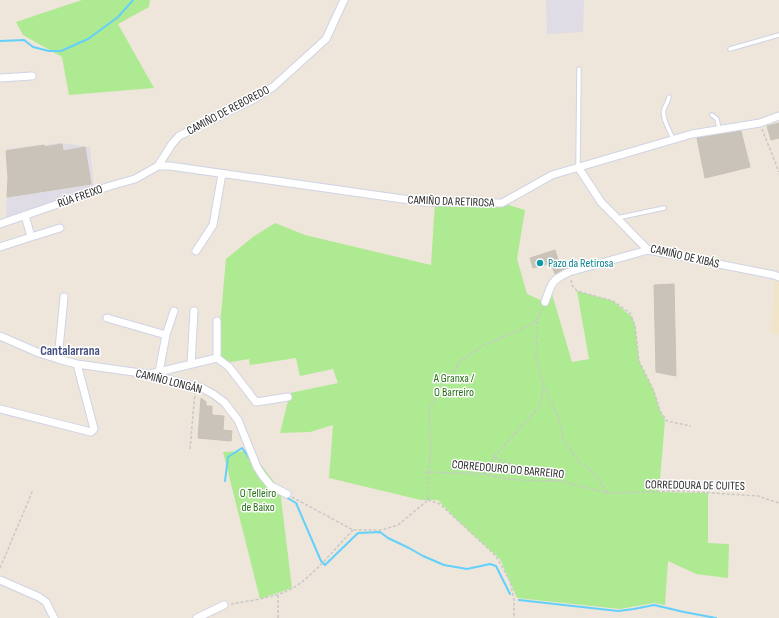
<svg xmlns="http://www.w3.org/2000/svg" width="779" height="618" viewBox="0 0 779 618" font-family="'Sofia Sans Condensed',sans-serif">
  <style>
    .industrial { fill: #dfdce5 }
    .education { fill: #f1e4c8 }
    .green { fill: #aeea91 }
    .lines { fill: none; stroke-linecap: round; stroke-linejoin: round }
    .stream { stroke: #62d0fb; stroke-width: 2 }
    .building { fill: #c9c3ba; stroke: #c9c2b4 }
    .service-casing { stroke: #d0d3e5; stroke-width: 5.5 }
    .minor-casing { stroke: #d0d3e5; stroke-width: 9 }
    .path { stroke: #c8c8c8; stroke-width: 1.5; stroke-dasharray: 3 2; stroke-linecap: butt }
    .service { stroke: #fff; stroke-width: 3.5 }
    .minor { stroke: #fff; stroke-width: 7 }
    .culture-dot { fill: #0f9aa8; stroke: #fff; stroke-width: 1.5 }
    .labels { text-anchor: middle; stroke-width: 3; stroke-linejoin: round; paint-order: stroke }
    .street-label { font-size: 12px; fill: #2a2a2a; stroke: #fff }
    .culture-label { font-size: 12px; fill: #0d838f; stroke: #fff; text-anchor: start }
    .park-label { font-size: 12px; fill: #246f12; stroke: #fff }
    .neighbourhood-label { font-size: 13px; font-weight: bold; fill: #454f80; stroke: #fff }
  </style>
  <rect width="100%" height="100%" fill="#eee6da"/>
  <!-- industrial -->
  <path class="industrial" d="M546 0H584L583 32 547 34Z
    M61 143 90 147 94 187 81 194 6 218 8 178 6 149Z"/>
  <!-- education -->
  <path class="education" d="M775 280 779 282V334L770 332 772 316Z"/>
  <!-- green -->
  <path class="green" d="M82 0H150L149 7 118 24 154 88 69 95 62 57 23 35 16 22Z
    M435 202 502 203 525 210 517 259 527 294 545 302 552 294 572 362 589 359 577 291 613 301 632 317 635 325 639 361 654 391 660 411 665 420 659 492 708 493V543L729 544 728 578 696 574 668 561 665 605 654 603 620 609 517 598 500 559 456 519 438 500H421L329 478 333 425 310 432 280 433 290 393 338 383 333 369 300 376 296 358 250 365 249 359 231 362 217 358 226 259 253 237 275 223 305 235 431 265Z
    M251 451 280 490 292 588 260 599 223 452Z"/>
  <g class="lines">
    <!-- stream -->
    <path class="stream" d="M0 41 24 40 33 47 49 51H61L88 39 118 17 133 0
      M225 481 228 457 242 448 250 459
      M284 496 296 503 321 561 325 565 358 533 380 532 388 538 409 548 423 556 444 565 467 569 490 564 496 566 510 594
      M519 600 618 611 634 609 654 605 684 612 716 618"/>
  </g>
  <!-- building -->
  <path class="building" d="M779 123V138L771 140 767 126Z
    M741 131 750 167 705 178 697 138Z
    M62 144 63 151 85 147 91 184 7 197 8 178 6 151 44 145V147Z
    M555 250 559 262 561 261 562 266 566 265V268L555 274 551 263 533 268 530 258Z
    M674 284 676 376 656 372 654 285Z
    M201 398 206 402V406H212V415L224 416 223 430 232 431 231 441 198 438Z"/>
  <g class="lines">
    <defs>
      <path id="service" d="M730 49 779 35
        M669 97C668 102 666 105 664 109 661 117 670 131 673 139
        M712 115 717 119 719 129
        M578 167 579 69
        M617 218 664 208"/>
      <path id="minor" d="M0 78 32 76
        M158 166H170L424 202 502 203 552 175 692 134 760 123 779 116
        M578 167 601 202 648 250 774 275 779 277
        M0 224 110 186 135 179 158 166 172 144 179 136 254 99 273 87 326 39 344 0
        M31 237 60 228
        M0 247 31 237 25 215
        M196 251 213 225 222 174
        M545 302C552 283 550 281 569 272L648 250
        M107 318 166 335 159 372
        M166 335 174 311
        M0 336 39 353 58 359 77 364 148 374 202 388 213 394 224 402 238 420 257 467 262 475 271 486 287 494
        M217 358V321
        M58 359 64 297
        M191 364 194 311
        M150 374 217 358 229 367 256 402 288 397
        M0 409 91 432 94 429 77 364
        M0 580 39 597 46 602 54 618
        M197 618 224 605"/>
    </defs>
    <!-- service casing -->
    <use href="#service" class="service-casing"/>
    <!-- minor casing -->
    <use href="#minor" class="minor-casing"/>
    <!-- path -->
    <path class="path" d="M762 129 779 172
      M571 280 572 285 577 291 613 301 630 313 635 325 639 361 654 391 660 411 667 421 691 426
      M537 321 536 359 544 387 557 414 564 440 578 461 591 470 608 493
      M190 449 195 392
      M494 457 526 471 556 480
      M429 472 484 474 502 478 519 480 560 481 608 493 681 491 758 496 779 503
      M484 474 494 457 539 407 544 387
      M292 497 353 530H382L398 525 428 500V472L431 452 429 409 439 392 461 361 482 346 524 328 537 320 542 309
      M428 500 440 504 496 556 510 581 514 600V618
      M0 568 33 490
      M231 604C247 601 266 599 282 593 307 585 334 549 353 530
      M278 618V594"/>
    <!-- service -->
    <use href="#service" class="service"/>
    <!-- minor -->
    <use href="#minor" class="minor"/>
  </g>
  <!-- markers -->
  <circle class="culture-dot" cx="540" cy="263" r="4"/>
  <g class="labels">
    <!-- street labels -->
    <g class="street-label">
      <text transform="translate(228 110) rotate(-28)" y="4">CAMIÑO DE REBOREDO</text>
      <text transform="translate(80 196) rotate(-19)" y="4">RÚA FREIXO</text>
      <text transform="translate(451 201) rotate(2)" y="4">CAMIÑO DA RETIROSA</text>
      <text transform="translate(685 256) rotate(13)" y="4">CAMIÑO DE XIBÁS</text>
      <text transform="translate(169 381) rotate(14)" y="4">CAMIÑO LONGÁN</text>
      <text transform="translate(508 469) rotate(5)" y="4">CORREDOURO DO BARREIRO</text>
      <text transform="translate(695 485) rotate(1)" y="4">CORREDOURA DE CUITES</text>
    </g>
    <!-- culture labels -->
    <g class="culture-label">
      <text x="548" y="267">Pazo da Retirosa</text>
    </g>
    <!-- park labels -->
    <g class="park-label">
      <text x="454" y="382">A Granxa /<tspan x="454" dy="14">O Barreiro</tspan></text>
      <text x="258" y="497">O Telleiro<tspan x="258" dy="14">de Baixo</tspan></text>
    </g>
    <!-- neighbourhood labels -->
    <g class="neighbourhood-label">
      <text x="70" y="355">Cantalarrana</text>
    </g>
  </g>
</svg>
